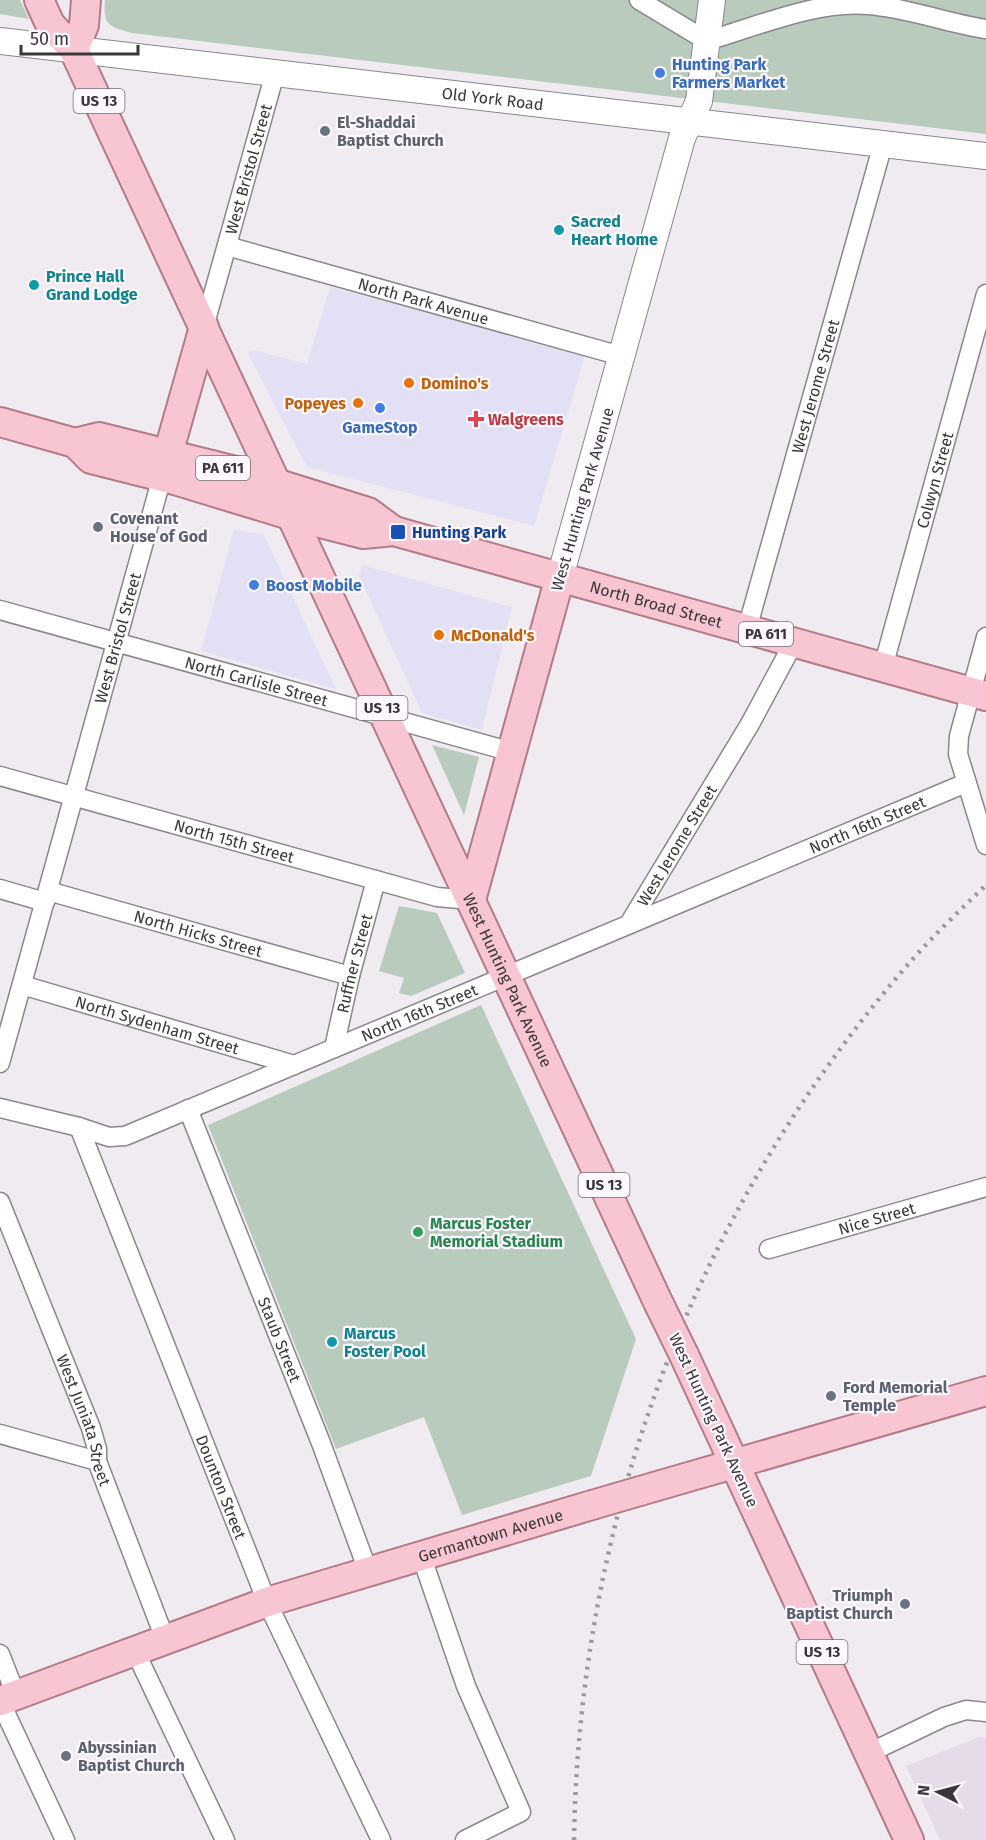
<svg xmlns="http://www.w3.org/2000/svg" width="986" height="1840" viewBox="0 0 986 1840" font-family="'Fira Sans',sans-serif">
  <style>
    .commercial { fill: #e3e0f6 }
    .built { fill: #e6dce9 }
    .green { fill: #b8cbbd }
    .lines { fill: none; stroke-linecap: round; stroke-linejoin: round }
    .street-casing { stroke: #8a868c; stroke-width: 21 }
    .secondary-casing { stroke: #8a868c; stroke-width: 28 }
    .primary-casing { stroke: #b37b89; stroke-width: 32 }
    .street { stroke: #fff; stroke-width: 18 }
    .secondary { stroke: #fff; stroke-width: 26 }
    .primary { stroke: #f8c6d2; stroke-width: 28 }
    .rail { stroke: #9d999d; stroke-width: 4.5; stroke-dasharray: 3 6; stroke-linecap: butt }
    .primary-bridge-casing { stroke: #b37b89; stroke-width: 32; stroke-linecap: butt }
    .primary-bridge { stroke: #f8c6d2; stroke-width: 28 }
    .shop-dot { fill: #3f7fe0; stroke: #fdf8ff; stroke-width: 2 }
    .worship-dot { fill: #6b7280; stroke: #fdf8ff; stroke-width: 2 }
    .culture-dot { fill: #0f9aa8; stroke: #fdf8ff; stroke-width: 2 }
    .food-dot { fill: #e8710a; stroke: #fdf8ff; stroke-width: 2 }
    .health-dot { fill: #e0444e; stroke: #fdf8ff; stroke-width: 2 }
    .transit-dot { fill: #1a4fb4; stroke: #fdf8ff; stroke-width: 2 }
    .leisure-dot { fill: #2e9e5b; stroke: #fdf8ff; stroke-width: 2 }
    .labels { text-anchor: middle; stroke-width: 4.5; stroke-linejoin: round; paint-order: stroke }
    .shield { fill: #fdf8ff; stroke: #747174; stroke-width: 1.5 }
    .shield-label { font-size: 15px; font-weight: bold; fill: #393739 }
    .shop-label { font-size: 16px; font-weight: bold; fill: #366cbe; stroke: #fdf8ff; text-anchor: start }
    .street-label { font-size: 16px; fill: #393739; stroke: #fdf8ff }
    .worship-label { font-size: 16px; font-weight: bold; fill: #5b616d; stroke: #fdf8ff; text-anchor: start }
    .culture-label { font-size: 16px; font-weight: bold; fill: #0d838f; stroke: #fdf8ff; text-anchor: start }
    .food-label { font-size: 16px; font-weight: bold; fill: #c56008; stroke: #fdf8ff; text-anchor: start }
    .health-label { font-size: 16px; font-weight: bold; fill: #be3a42; stroke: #fdf8ff; text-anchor: start }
    .transit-label { font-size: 16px; font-weight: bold; fill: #164399; stroke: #fdf8ff; text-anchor: start }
    .leisure-label { font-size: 16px; font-weight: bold; fill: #27864d; stroke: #fdf8ff; text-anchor: start }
  </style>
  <rect width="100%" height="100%" fill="#f0ebf1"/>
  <!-- commercial -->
  <path class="commercial" d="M330 287 585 356 534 526 307 467 247 352 254 350 307 364Z
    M234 529 264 535 336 689 201 651Z
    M362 565 512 607 482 730 422 713 359 576Z"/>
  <!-- built -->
  <path class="built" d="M979 1737 986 1738V1840H940L906 1766Z"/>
  <!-- green -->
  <path class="green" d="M0 0H20L29 19 0 14Z
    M105 0H986V134L132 33C109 26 103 26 105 0Z
    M432 745 479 757 464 815Z
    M399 906 437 913 465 973 411 996 399 993 404 978 379 971Z
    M481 1005 636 1339 591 1476 462 1515 424 1417 336 1449 208 1125Z"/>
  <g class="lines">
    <defs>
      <g id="street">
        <path d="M639 0 707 41C755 27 818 0 868 5 909 8 946 23 986 29"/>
        <path id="s1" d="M227 246 621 356"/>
        <path id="s2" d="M204 327 275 73"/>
        <path id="s3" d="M0 610 512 752"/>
        <path id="s4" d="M747 629 883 144"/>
        <path d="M986 637 959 736 958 754 986 845"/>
        <path id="s5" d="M883 667 986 294"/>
        <path id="s6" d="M0 776 437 897 471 900"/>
        <path d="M0 889 45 902"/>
        <path id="s7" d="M48 891 350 976"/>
        <path id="s8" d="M629 924 750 724 794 642"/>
        <path id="s9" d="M22 985 294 1065"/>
        <path id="s10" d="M334 1048 350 976 376 880"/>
        <path id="s11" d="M0 1063 165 466"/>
        <path id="s12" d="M0 1108 79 1127 109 1137 125 1136 966 783"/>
        <path id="s13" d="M188 1109 321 1443 368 1571"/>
        <path id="s14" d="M79 1127 267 1602 381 1840"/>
        <path id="s15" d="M0 1202 91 1428 97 1449V1461L165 1639"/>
        <path id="s16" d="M769 1249 986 1187"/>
        <path d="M0 1434 97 1461"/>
        <path d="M421 1555 466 1686 521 1812 465 1840"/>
        <path d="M135 1651 225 1840"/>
        <path d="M0 1654 16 1695"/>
        <path d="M0 1701 65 1840"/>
        <path d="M869 1753 944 1717 966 1710 986 1712"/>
      </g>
      <g id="secondary">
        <path id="s17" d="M0 41 986 156"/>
        <path d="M560 577 682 138 699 101 712 0"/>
      </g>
      <g id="primary">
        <path id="s18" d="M39 0 50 24 74 50 658 1302"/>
        <path d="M74 50 84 25 86 0"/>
        <path id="s19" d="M0 422 75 443 91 459 178 481 293 516 363 534 394 531 986 696"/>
        <path d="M75 443 99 437 240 472 368 512 394 531"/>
        <path d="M168 454 204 327"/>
        <path d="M471 900 560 577"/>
        <path d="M684 1355 909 1840"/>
        <path d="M640 1491 986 1391"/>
        <path id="s20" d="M0 1701 267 1602 592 1505"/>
      </g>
    </defs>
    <!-- street casing -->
    <use href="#street" class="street-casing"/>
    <!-- secondary casing -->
    <use href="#secondary" class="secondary-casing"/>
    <!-- primary casing -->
    <use href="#primary" class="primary-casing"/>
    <!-- street -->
    <use href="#street" class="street"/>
    <!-- secondary -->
    <use href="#secondary" class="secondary"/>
    <!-- primary -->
    <use href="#primary" class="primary"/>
    <!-- rail -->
    <path class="rail" d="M574 1840C579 1518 694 1213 904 969 929 940 958 912 986 885"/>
    <defs>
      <path id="primary-bridge" d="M658 1302 684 1355
        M592 1505 640 1491"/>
    </defs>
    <!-- primary-bridge casing -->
    <use href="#primary-bridge" class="primary-bridge-casing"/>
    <!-- primary-bridge -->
    <use href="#primary-bridge" class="primary-bridge"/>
  </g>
  <!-- markers -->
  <g class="shop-dot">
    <circle cx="660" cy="73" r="6"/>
    <circle cx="380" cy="408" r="6"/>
    <circle cx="254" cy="585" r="6"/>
  </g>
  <g class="worship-dot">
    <circle cx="325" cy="131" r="6"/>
    <circle cx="98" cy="527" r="6"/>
    <circle cx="831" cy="1396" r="6"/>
    <circle cx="905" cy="1604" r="6"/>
    <circle cx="66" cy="1756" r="6"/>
  </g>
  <g class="culture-dot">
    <circle cx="559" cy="230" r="6"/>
    <circle cx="34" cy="285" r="6"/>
    <circle cx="332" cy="1342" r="6"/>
  </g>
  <g class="food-dot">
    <circle cx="409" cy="383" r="6"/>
    <circle cx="358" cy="403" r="6"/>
    <circle cx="439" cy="635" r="6"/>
  </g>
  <path class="health-dot" d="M473 410h6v6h6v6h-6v6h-6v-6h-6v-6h6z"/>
  <rect class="transit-dot" x="390" y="524" width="16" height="16" rx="3"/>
  <circle class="leisure-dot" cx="418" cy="1232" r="6"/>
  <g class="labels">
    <!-- shield labels -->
    <g class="shield">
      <rect x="73.5" y="89" width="51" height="24" rx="4.5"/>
      <rect x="196" y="456" width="54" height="24" rx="4.5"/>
      <rect x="739" y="622" width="54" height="24" rx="4.5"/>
      <rect x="356.5" y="696" width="51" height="24" rx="4.5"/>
      <rect x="578.5" y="1173" width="51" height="24" rx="4.5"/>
      <rect x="796.5" y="1640" width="51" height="24" rx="4.5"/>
    </g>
    <g class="shield-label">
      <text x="99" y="106">US 13</text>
      <text x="223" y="473">PA 611</text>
      <text x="766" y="639">PA 611</text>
      <text x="382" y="713">US 13</text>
      <text x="604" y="1190">US 13</text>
      <text x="822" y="1657">US 13</text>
    </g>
    <!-- shop labels -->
    <g class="shop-label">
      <text x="672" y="70">Hunting Park<tspan x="672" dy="18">Farmers Market</tspan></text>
      <text x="380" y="433" text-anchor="middle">GameStop</text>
      <text x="266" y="591">Boost Mobile</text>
    </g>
    <!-- street labels -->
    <g class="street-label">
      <text dy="6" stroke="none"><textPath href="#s17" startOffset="496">Old York Road</textPath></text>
      <text dy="6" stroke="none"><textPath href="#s2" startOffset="164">West Bristol Street</textPath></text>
      <text dy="6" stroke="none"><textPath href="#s1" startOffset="204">North Park Avenue</textPath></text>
      <text dy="6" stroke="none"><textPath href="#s4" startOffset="252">West Jerome Street</textPath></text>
      <text dy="6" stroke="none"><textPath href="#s5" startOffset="194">Colwyn Street</textPath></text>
      <text transform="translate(582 499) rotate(-74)" y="6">West Hunting Park Avenue</text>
      <text dy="6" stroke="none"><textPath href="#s19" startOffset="686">North Broad Street</textPath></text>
      <text dy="6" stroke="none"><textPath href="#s11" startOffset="441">West Bristol Street</textPath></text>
      <text dy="6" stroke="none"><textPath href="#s3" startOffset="266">North Carlisle Street</textPath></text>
      <text dy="6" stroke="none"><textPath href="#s12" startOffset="934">North 16th Street</textPath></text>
      <text dy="6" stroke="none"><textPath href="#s6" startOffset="243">North 15th Street</textPath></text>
      <text dy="6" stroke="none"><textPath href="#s8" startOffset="92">West Jerome Street</textPath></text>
      <text dy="6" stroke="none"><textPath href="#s7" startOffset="156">North Hicks Street</textPath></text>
      <text dy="6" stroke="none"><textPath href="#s10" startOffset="87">Ruffner Street</textPath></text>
      <text dy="6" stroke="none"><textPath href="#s18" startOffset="1088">West Hunting Park Avenue</textPath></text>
      <text dy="6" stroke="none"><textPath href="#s12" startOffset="448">North 16th Street</textPath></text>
      <text dy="6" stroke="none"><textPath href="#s9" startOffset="141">North Sydenham Street</textPath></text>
      <text dy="6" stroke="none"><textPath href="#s16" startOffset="112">Nice Street</textPath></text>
      <text dy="6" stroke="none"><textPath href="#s13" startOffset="248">Staub Street</textPath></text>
      <text dy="6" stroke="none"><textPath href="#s15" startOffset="234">West Juniata Street</textPath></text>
      <text transform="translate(714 1420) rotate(65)" y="6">West Hunting Park Avenue</text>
      <text dy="6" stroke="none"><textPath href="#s14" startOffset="387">Dounton Street</textPath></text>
      <text dy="6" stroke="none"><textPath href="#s20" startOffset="518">Germantown Avenue</textPath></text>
    </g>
    <!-- worship labels -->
    <g class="worship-label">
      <text x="337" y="128">El-Shaddai<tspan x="337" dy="18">Baptist Church</tspan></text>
      <text x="110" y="524">Covenant<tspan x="110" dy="18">House of God</tspan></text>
      <text x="843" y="1393">Ford Memorial<tspan x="843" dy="18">Temple</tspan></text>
      <text x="893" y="1601" text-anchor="end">Triumph<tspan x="893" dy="18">Baptist Church</tspan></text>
      <text x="78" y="1753">Abyssinian<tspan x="78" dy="18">Baptist Church</tspan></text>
    </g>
    <!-- culture labels -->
    <g class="culture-label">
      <text x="571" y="227">Sacred<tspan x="571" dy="18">Heart Home</tspan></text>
      <text x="46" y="282">Prince Hall<tspan x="46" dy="18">Grand Lodge</tspan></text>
      <text x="344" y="1339">Marcus<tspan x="344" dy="18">Foster Pool</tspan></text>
    </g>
    <!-- food labels -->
    <g class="food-label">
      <text x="421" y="389">Domino's</text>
      <text x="346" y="409" text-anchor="end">Popeyes</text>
      <text x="451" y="641">McDonald's</text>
    </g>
    <!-- health labels -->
    <g class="health-label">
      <text x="488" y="425">Walgreens</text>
    </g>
    <!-- transit labels -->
    <g class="transit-label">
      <text x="412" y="538">Hunting Park</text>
    </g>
    <!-- leisure labels -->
    <g class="leisure-label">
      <text x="430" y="1229">Marcus Foster<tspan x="430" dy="18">Memorial Stadium</tspan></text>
    </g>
  </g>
  <!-- north arrow -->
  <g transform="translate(938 1792) rotate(276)" stroke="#fdf8ff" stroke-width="4.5" paint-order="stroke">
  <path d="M0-4.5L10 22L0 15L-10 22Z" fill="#393739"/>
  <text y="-9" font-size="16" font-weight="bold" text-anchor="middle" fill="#393739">N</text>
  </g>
  <!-- scale -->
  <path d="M21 45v9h117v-9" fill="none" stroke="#393739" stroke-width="3"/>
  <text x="30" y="45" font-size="18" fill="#393739" stroke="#fdf8ff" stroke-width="4.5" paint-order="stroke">50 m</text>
</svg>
